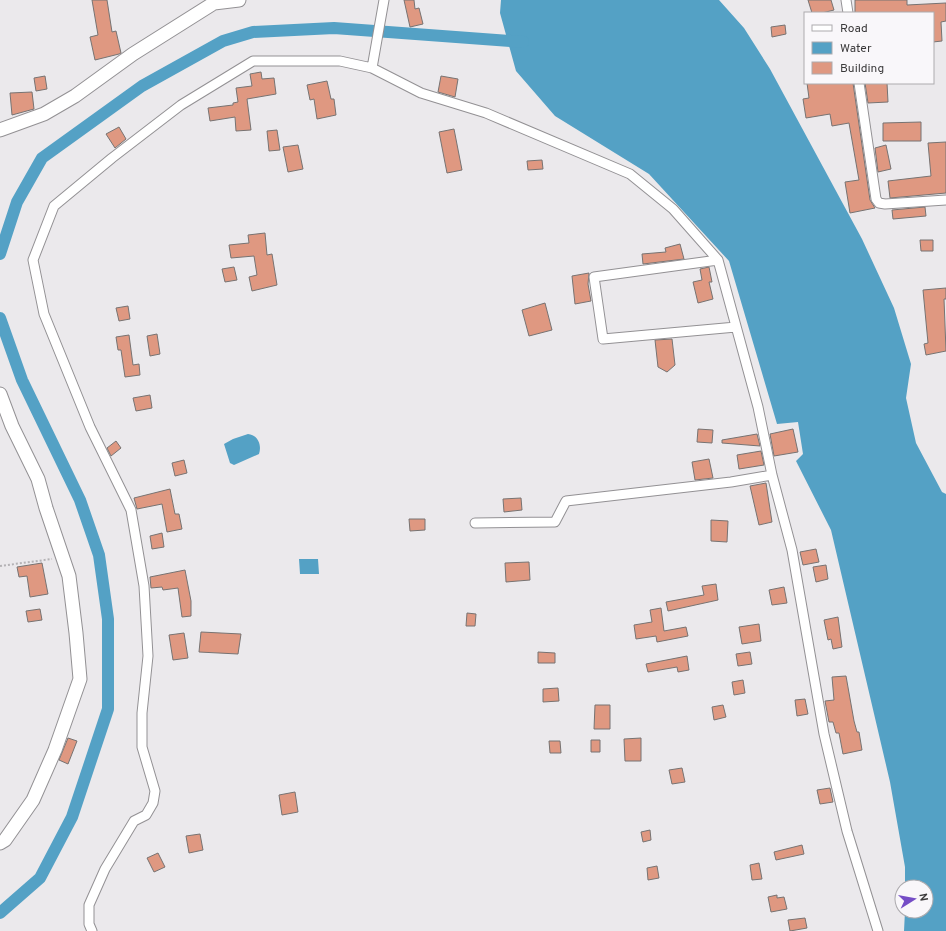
<svg xmlns="http://www.w3.org/2000/svg" width="946" height="931" viewBox="0 0 946 931" font-family="Overpass,sans-serif">
  <style>
    .water { fill: #54a1c5 }
    .lines { fill: none; stroke-linecap: round; stroke-linejoin: round }
    .canal { stroke: #54a1c5; stroke-width: 12 }
    .building { fill: #df9881; stroke: #777372 }
    .street-casing { stroke: #939194; stroke-width: 11 }
    .secondary-casing { stroke: #939194; stroke-width: 15 }
    .path { stroke: #b4b2b5; stroke-width: 2; stroke-dasharray: 2 2; stroke-linecap: butt }
    .street { stroke: #fff; stroke-width: 9 }
    .secondary { stroke: #fff; stroke-width: 13 }
  </style>
  <rect width="100%" height="100%" fill="#ebe9ec"/>
  <!-- water -->
  <path class="water" d="M501 0H719L744 28 770 69 862 239 894 308 911 364 906 398 916 443 942 492 946 494V931H904L905 911H926V887H905V867L890 782 831 530 796 461 803 454 798 422 777 424 729 261 649 174 555 116 516 71 500 13Z
    M248 434C258 435 262 445 259 454L234 465 230 463 224 444 233 439Z
    M299 559H318L319 574H300Z"/>
  <g class="lines">
    <!-- canal -->
    <path class="canal" d="M0 254 17 202 42 158 142 86 223 41 253 32 334 28 523 42
      M0 318 22 380 80 500 99 555 108 619V709L72 817 40 878 0 913"/>
  </g>
  <!-- building -->
  <path class="building" d="M92 0H107L112 32 116 31 121 53 119 54 95 60 90 37 98 35Z
    M404 0H414L415 9 419 8 423 24 410 27Z
    M808 0H831L834 10 822 13H812Z
    M855 0H907V5L946 3V21L941 22 942 41 933 42V13H855Z
    M785 25 786 34 772 37 771 27Z
    M261 72 262 79 274 78 276 94 247 99 251 130 236 131 235 117 210 121 208 108 233 105V103L238 102 236 88 252 86 250 74Z
    M45 76 47 89 36 91 34 78Z
    M441 76 458 79 455 97 438 92Z
    M327 81 331 99H334L336 115 317 119 314 99 310 100 307 85Z
    M807 83H853L870 200 875 208 850 213 845 182 859 180 849 123 832 126 830 114 806 118 803 99 809 98Z
    M865 83H887L888 102 868 103Z
    M32 92 34 109 12 115 10 93Z
    M921 122V141H883V123Z
    M119 127 126 139 115 148 106 134Z
    M454 129 462 170 447 173 439 132Z
    M277 130 280 150 269 151 267 131Z
    M946 142V193L890 198 888 181 931 176 928 143Z
    M298 145 303 169 288 172 283 147Z
    M886 145 891 169 878 172 875 148Z
    M542 160 543 169 528 170 527 161Z
    M925 207 926 216 893 219 892 210Z
    M265 233 267 255 272 254 277 285 252 291 249 277 257 275 254 256 231 258 229 245 249 243 248 235Z
    M920 240H933V251H921Z
    M680 244 684 259 643 264 642 254 666 252 665 248Z
    M234 267 237 280 225 282 222 269Z
    M709 267 712 282H709L713 299 698 303 693 282 702 280 700 269Z
    M589 273 588 284 591 301 575 304 572 276Z
    M946 288V299H944L946 351 926 355 924 344 928 343 923 290Z
    M545 303 552 330 529 336 522 310Z
    M128 306 130 319 119 321 116 308Z
    M157 334 160 354 150 356 147 336Z
    M129 335 133 365 139 364 140 375 125 377 121 350H118L116 337Z
    M672 339 675 365 667 372 658 367 655 340Z
    M150 395 152 408 136 411 133 398Z
    M698 429 713 430 712 443 697 442Z
    M793 429 798 452 774 456 770 434Z
    M757 434 760 446 722 443V440Z
    M116 441 121 448 111 456 107 448Z
    M761 451 764 465 739 469 737 455Z
    M709 459 713 478 695 480 692 462Z
    M184 460 187 473 175 476 172 463Z
    M766 483 772 522 759 525 750 486Z
    M170 489 175 514H179L182 529 167 532 162 504 137 509 134 498Z
    M521 498 522 510 504 512 503 499Z
    M409 519H425V530L410 531Z
    M711 520 728 521 727 542 711 541Z
    M162 533 164 547 152 549 150 536Z
    M816 549 819 562 803 565 800 552Z
    M529 562 530 580 506 582 505 563Z
    M42 563 48 594 30 597 27 576 19 577 17 567Z
    M826 565 828 579 816 582 813 567Z
    M185 570 191 601V616L182 617 178 588 163 590 162 587 151 588 150 577Z
    M716 584 718 600 668 611 666 602 704 595 702 586Z
    M784 587 787 603 772 605 769 590Z
    M661 608 664 631 686 627 688 636 657 642 656 636 636 639 634 625 652 622 650 610Z
    M40 609 42 620 28 622 26 611Z
    M467 613 476 614 475 626H466Z
    M838 617 842 647 833 649 831 639 828 640 824 620Z
    M759 624 761 641 742 644 739 627Z
    M201 632 241 634 238 654 199 652Z
    M184 633 188 658 173 660 169 635Z
    M538 652 555 653V663H538Z
    M750 652 752 664 738 666 736 654Z
    M687 656 689 670 678 672 677 667 648 672 646 664Z
    M846 676 854 721 857 732H859L862 750 843 754 839 733H836L833 722H829L825 701 834 700 832 677Z
    M743 680 745 693 734 695 732 682Z
    M558 688 559 701 543 702V689Z
    M805 699 808 714 797 716 795 700Z
    M595 705H610V729H594Z
    M723 705 726 717 714 720 712 707Z
    M68 738 77 741 68 764 59 760Z
    M641 738V761H625L624 739Z
    M591 740H600V752H591Z
    M549 741H560L561 753H550Z
    M682 768 685 782 672 784 669 770Z
    M830 788 833 802 820 804 817 790Z
    M295 792 298 812 282 815 279 795Z
    M650 830 651 840 643 842 641 832Z
    M200 834 203 850 189 853 186 836Z
    M802 845 804 854 776 860 774 852Z
    M158 853 165 867 154 872 147 858Z
    M759 863 762 879 752 880 750 865Z
    M657 866 659 878 648 880 647 868Z
    M777 895V898L784 897 787 909 771 912 768 897Z
    M805 918 807 928 790 931 788 920Z"/>
  <g class="lines">
    <defs>
      <path id="street" d="M846 0 848 13
        M372 68 384 0
        M859 83 876 199 879 203 885 204 946 200
        M718 260 594 277 603 339 736 327
        M475 523 555 522 566 501 731 482 772 475
        M92 931 89 924V905L105 869 134 821 146 815 153 803 155 791 142 747V713L148 656 144 586 131 510 90 427 44 314 33 260 54 206 112 158 181 105 253 61H340L372 68 421 93 486 113 630 174 673 209 718 260 758 407 772 475 792 550 824 734 847 831 878 931"/>
      <path id="secondary" d="M0 130 44 114 75 96 133 54 214 3 239 0
        M0 394 12 426 38 479 46 508 69 576 76 633 80 679 55 750 33 800 5 840 0 843"/>
    </defs>
    <!-- street casing -->
    <use href="#street" class="street-casing"/>
    <!-- secondary casing -->
    <use href="#secondary" class="secondary-casing"/>
    <!-- path -->
    <path class="path" d="M0 566 52 559"/>
    <!-- street -->
    <use href="#street" class="street"/>
    <!-- secondary -->
    <use href="#secondary" class="secondary"/>
  </g>
  <!-- legend -->
  <rect x="804" y="12" width="130" height="72" fill="#f9f7fa" stroke="#adabae"/>
  <rect x="812" y="25" width="20" height="6" fill="#ffffff" stroke="#adabae"/>
  <text x="840" y="32" font-size="12" fill="#3b3a3b">Road</text>
  <rect x="812" y="42" width="20" height="12" fill="#54a1c5" stroke="#adabae"/>
  <text x="840" y="52" font-size="12" fill="#3b3a3b">Water</text>
  <rect x="812" y="62" width="20" height="12" fill="#df9881" stroke="#adabae"/>
  <text x="840" y="72" font-size="12" fill="#3b3a3b">Building</text>
  <!-- north arrow -->
  <g transform="translate(914 899) rotate(79)"><circle r="19" fill="#f9f7fa" stroke="#adabae"/>
  <path d="M0-3L7 15L0 10L-7 15Z" fill="#754dc6"/>
  <text y="-6" font-size="11" font-weight="bold" text-anchor="middle" fill="#3b3a3b">N</text>
  </g>
</svg>
